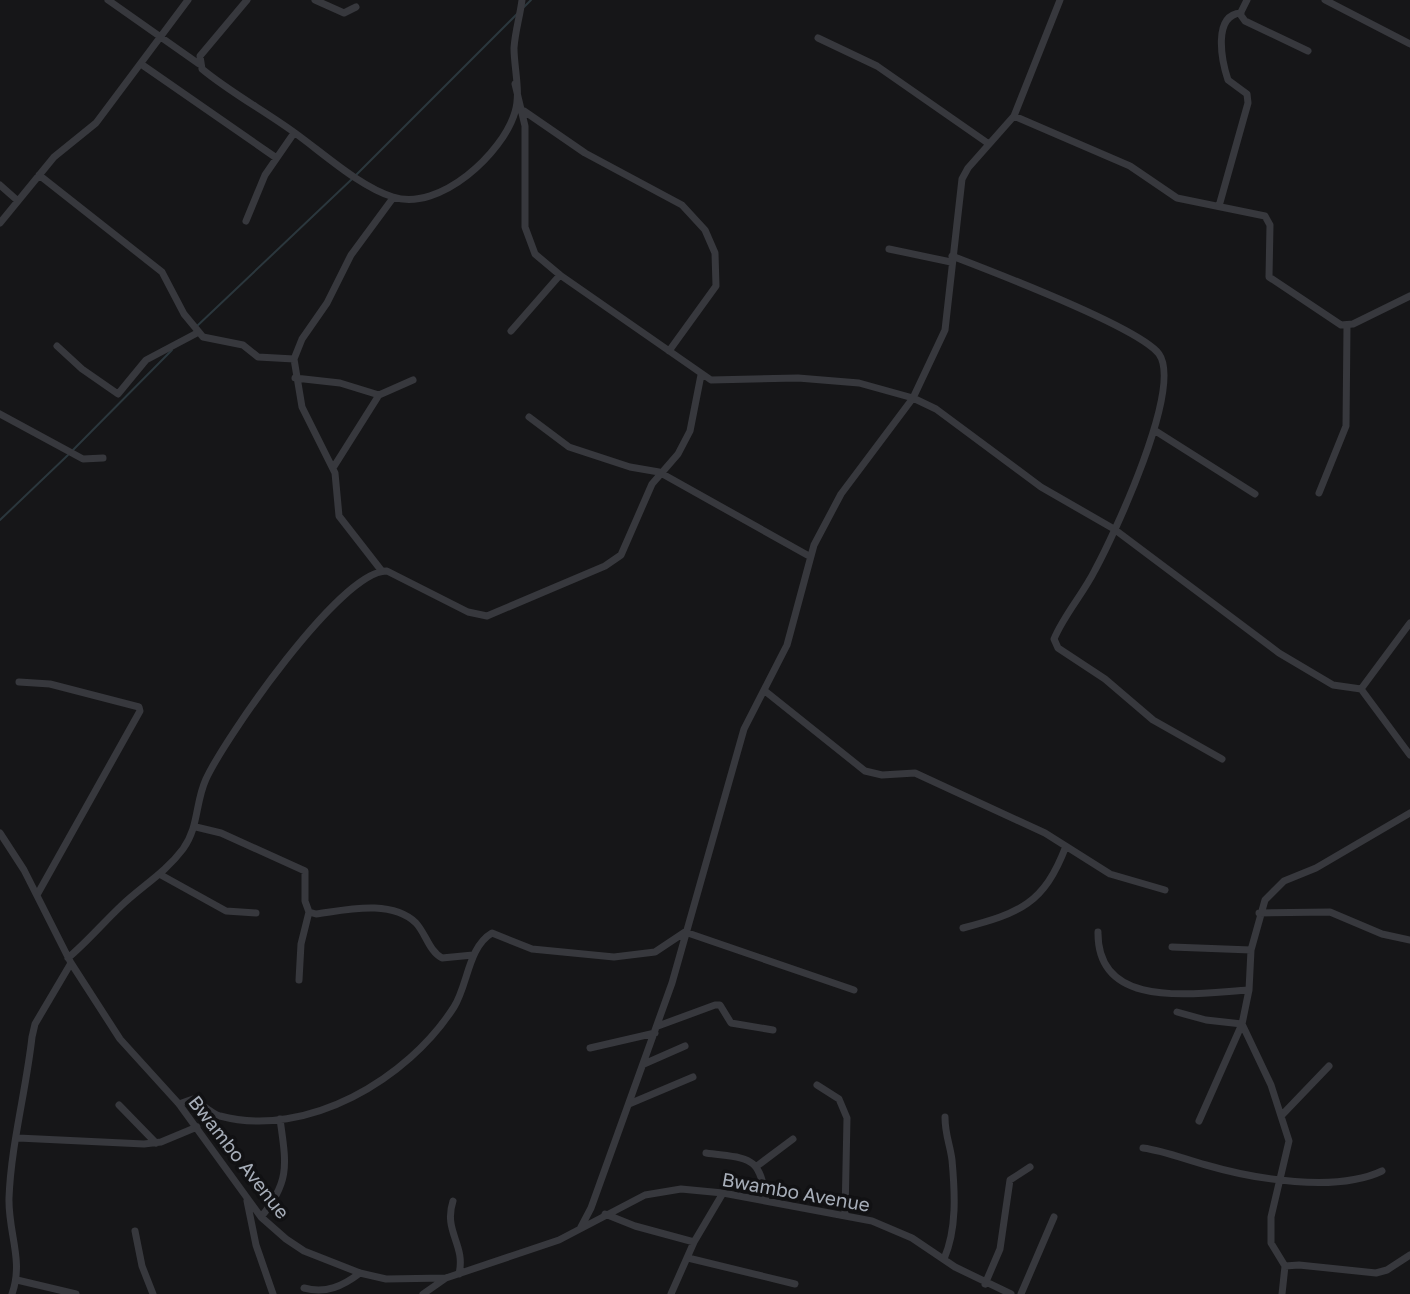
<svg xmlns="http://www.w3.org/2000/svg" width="1410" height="1294" viewBox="0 0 1410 1294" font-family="'Golos Text',sans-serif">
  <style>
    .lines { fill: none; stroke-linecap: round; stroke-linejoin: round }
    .stream { stroke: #2b373d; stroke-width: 2 }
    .street { stroke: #37383d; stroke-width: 7 }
    .labels { text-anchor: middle; stroke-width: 7; stroke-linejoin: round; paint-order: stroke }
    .street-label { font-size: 19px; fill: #a7aeb9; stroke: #111113 }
  </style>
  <rect width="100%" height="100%" fill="#161618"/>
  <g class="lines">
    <!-- stream -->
    <path class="stream" d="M524 7 531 0
      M356 175 518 13
      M196 327 352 179
      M72 451 172 350
      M0 520 68 455"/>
    <!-- street -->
    <path class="street" d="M108 0 199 64
      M247 0 200 56 202 69C231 93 265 111 295 133 323 153 360 187 393 197 440 212 503 153 515 112 521 93 514 68 514 48 515 32 520 16 522 0
      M315 0 344 13 356 7
      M1247 0 1240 14 1245 21 1308 51
      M1325 0 1410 44
      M818 38 877 66 989 144
      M141 64 275 157
      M515 84 525 126V227L535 254 560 275 711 380 798 378 859 383 913 398 936 409 1041 487 1114 529 1279 653 1333 685 1361 689 1410 755
      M524 111 585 153 682 205 705 230 715 253 716 286 669 351
      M1014 116 1130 166 1177 198 1265 216 1270 225 1269 277 1341 325 1353 324 1410 296
      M39 175 162 272 184 314 203 337 243 345 258 357 294 359
      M0 185 18 201
      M1219 206 1248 103 1247 94 1228 80C1222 62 1212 15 1241 13
      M246 221 265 175 294 133
      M0 223 54 157 96 123 188 0
      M889 249 951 262
      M952 256C991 271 1139 327 1159 354 1183 388 1114 535 1095 570 1083 594 1064 615 1054 639L1058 648 1105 679 1153 720 1222 759
      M511 331 560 275
      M57 346 82 369 118 394 146 360 197 333
      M295 378 340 383 379 395
      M0 414 83 459 103 458
      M529 417 569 447 630 467 659 472 809 556
      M1154 430 1255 494
      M333 468 379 395 413 380
      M1319 493 1346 426 1347 326
      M381 570 339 516 335 473 302 407 294 359 302 339 327 303 351 255 393 198
      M19 682 50 684 139 707 140 711 37 895
      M1361 689 1410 623
      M765 691 865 771 882 775 915 773 1045 833 1110 874 1165 890
      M196 827 221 833 305 871V901L309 912 316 914C346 910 391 899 416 923 426 934 429 951 442 958L473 955
      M0 833 24 870 71 963 120 1039 179 1104 261 1217 286 1239 304 1251 360 1273 386 1279 446 1278 559 1240 645 1195 681 1189 723 1193 872 1221 912 1238 955 1267 1011 1294
      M161 875 226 911 256 913
      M1259 913 1330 912 1382 934 1410 940
      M963 928C1020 913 1044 904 1066 846
      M1098 932C1097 1011 1195 993 1249 990
      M1172 947 1251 950
      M68 958C87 942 103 923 121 906 142 886 165 873 183 849 199 827 195 803 206 779 225 738 341 570 387 571L468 612 487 616 605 566 621 555 652 484 678 454 690 431 701 375
      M299 980 301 944 309 912
      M1177 1012 1206 1020 1242 1024 1271 1085 1289 1141 1271 1217V1243L1285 1266 1282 1294
      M658 1026 715 1005H720L731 1023 773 1030
      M590 1048 655 1033
      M644 1064 685 1046
      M817 1085 839 1099 847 1118 845 1215
      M179 1104 193 1099C203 1104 210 1113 220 1116 307 1139 408 1079 454 1007 468 985 468 947 492 933L532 949 614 957 655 952 685 932 854 990
      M629 1104 693 1077
      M119 1105 156 1143
      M1282 1115 1329 1066
      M1199 1121 1242 1024 1249 990 1251 950 1265 900 1284 881 1316 868 1410 813
      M18 1138 144 1144 161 1142 197 1127
      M1143 1148C1165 1151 1184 1159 1206 1165 1254 1179 1336 1193 1382 1171
      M706 1153C749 1159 760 1154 766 1201
      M757 1166 793 1139
      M247 1201 256 1245 273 1294
      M453 1201C443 1232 466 1244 459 1274
      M605 1214 635 1226 694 1242
      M261 1217C291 1181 286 1163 280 1119
      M581 1227 591 1208 672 983 744 729 787 645 814 545 841 494 913 398 945 330 962 179 968 168 1014 116 1060 0
      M135 1231 142 1266 153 1294
      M688 1258 795 1284
      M944 1259C957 1229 955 1193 952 1160 950 1144 945 1135 945 1117
      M1285 1266 1299 1265 1376 1273 1387 1270 1410 1255
      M17 1280 76 1294
      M985 1284 1000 1249 1010 1180 1030 1167
      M304 1288C326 1294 343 1286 360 1273
      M12 1294C24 1260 8 1233 9 1198 11 1145 26 1091 32 1037L35 1024 71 963
      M423 1294 446 1278
      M671 1294 694 1242 723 1193
      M1021 1294 1054 1217"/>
  </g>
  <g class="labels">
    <!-- street labels -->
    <g class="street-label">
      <text transform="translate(239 1157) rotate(52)" y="7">Bwambo Avenue</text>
      <text transform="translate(796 1192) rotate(10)" y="7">Bwambo Avenue</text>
    </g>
  </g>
</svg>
